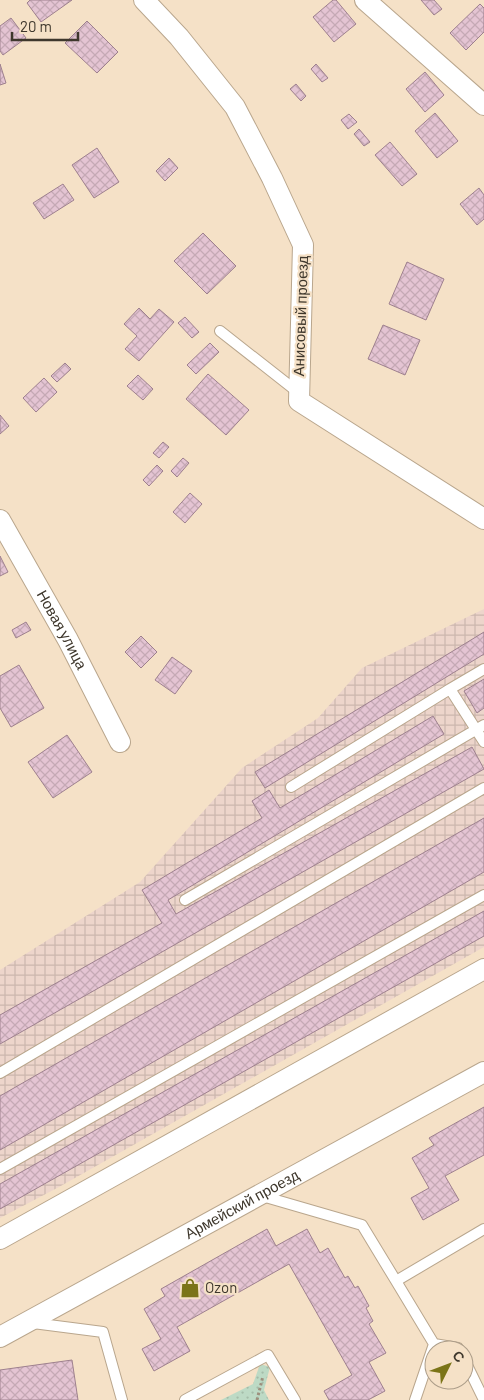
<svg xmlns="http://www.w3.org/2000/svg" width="484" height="1400" viewBox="0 0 484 1400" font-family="Barlow,sans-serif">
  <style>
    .industrial { fill: url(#industrial-grid) }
    .grass { fill: url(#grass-dots) }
    .building { fill: url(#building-cross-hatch); stroke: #9e808e }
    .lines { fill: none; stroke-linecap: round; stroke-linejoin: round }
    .service-casing { stroke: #b9a68d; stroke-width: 12 }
    .minor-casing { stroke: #b9a68d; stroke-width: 22 }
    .path { stroke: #9d8f7d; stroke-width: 3; stroke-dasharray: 2.5 2.5; stroke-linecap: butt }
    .service { stroke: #fff; stroke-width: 10 }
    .minor { stroke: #fff; stroke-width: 20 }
    .labels { text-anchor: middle; stroke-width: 4.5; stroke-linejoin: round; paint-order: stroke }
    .street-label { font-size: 15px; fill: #3e372c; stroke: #f5e1c7 }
    .poi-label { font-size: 15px; fill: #3e372c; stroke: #f5e1c7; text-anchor: start }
  </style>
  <defs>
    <pattern id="industrial-grid" width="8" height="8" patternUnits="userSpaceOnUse" patternTransform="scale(1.25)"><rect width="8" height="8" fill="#edd5cb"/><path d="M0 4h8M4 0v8" fill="none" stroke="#ccb7ae"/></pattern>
    <pattern id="grass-dots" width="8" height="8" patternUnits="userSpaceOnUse" patternTransform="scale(1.25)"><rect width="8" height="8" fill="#bddac5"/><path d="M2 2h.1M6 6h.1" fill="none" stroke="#a4bca9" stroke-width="1.8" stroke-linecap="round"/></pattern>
    <pattern id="building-cross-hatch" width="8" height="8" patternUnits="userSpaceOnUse" patternTransform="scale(1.25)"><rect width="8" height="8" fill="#e4c4d3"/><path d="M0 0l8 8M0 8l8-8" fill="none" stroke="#c5a9b5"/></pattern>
  </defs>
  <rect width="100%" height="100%" fill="#f5e1c7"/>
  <!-- industrial -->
  <path class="industrial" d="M484 609V947L59 1187 0 1218V970L140 882 242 768 318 718 362 668Z"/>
  <!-- grass -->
  <path class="grass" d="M260 1364 270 1367 264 1390 269 1400H221L253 1384Z"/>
  <!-- building -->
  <path class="building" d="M30 0H72L41 22 27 3Z
    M333 0H336L356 24 334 42 313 17Z
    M421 0H434L442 9 434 15Z
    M480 4 484 8V32L466 50 450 33Z
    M11 18 26 38 3 55 0 51V26Z
    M87 21 118 52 97 73 65 43Z
    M0 64 6 83 0 85Z
    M316 64 328 78 322 82 311 69Z
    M425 72 444 95 425 112 406 89Z
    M296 84 306 96 301 101 290 89Z
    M435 113 458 141 437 158 415 131Z
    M349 114 357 122 348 129 341 120Z
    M359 129 370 142 364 146 354 134Z
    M390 142 417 174 402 186 375 155Z
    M97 148 119 182 94 198 72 165Z
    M169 158 178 168 165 181 156 171Z
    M63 184 74 200 44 219 33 203Z
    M479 188 484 195V219L477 225 460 204Z
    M203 233 236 266 207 294 174 261Z
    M407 262 444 279 426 320 389 304Z
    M139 308 150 319 159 309 174 322 139 361 125 349 137 336 124 324Z
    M185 317 199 332 192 338 178 323Z
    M383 325 420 340 405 375 368 359Z
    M210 343 219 352 196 374 187 365Z
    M65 363 71 369 57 382 51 376Z
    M208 374 249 410 226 435 186 399Z
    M138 375 153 389 143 400 127 386Z
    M44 378 57 392 36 412 23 398Z
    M0 415 9 426 0 434Z
    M163 442 169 447 159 458 153 453Z
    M183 458 189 463 177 477 171 471Z
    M157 465 163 471 149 486 143 480Z
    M190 493 202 504 185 523 173 512Z
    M0 556 8 572 0 576Z
    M26 622 31 630 16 638 12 630Z
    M484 632V654L265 788 255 772Z
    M141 636 157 652 141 668 125 652Z
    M172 657 192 671 175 694 155 680Z
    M19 665 44 708 11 727 0 708V676Z
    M484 679V708L477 713 464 691Z
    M433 716 444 734 168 900 176 914 472 747 484 769 0 1044V1015L162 923 142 890 262 818 252 801 269 790 280 808Z
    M67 735 92 772 53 798 28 762Z
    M484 818V872L0 1150V1096Z
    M484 911V936L0 1209V1184Z
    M484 1107V1155L445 1176 459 1200 423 1220 411 1198 429 1188 412 1158 434 1145 429 1138Z
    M267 1229 276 1246 307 1229 320 1253 328 1248 345 1278 348 1276 355 1288 358 1286 369 1306 366 1308 373 1321 369 1324 386 1353 369 1362 385 1391 368 1400H329L324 1391 352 1375 289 1264 177 1327 190 1351 154 1371 142 1349 161 1339 144 1309 165 1296 161 1289Z
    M72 1360 78 1400H0V1370Z"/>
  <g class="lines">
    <defs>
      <path id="service" d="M220 331 299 393
        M484 669 450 689 484 742
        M291 787 450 689
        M185 900 484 725
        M0 1073 484 788
        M0 1169 484 895
        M262 1196 362 1225 396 1281 484 1229
        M396 1281 434 1344 415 1400
        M33 1323 103 1332 122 1400
        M434 1344 458 1348 459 1350
        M464 1359 484 1400
        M185 1400 268 1355 295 1400"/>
      <g id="minor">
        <path d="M144 0 179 37 235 107 272 178 303 245 299 401 484 519"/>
        <path d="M365 0 484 105"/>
        <path id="s1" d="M0 520 68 640 120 742"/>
        <path d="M0 1239 484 969"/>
        <path id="s2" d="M0 1337 484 1072"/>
      </g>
    </defs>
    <!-- service casing -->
    <use href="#service" class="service-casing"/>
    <!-- minor casing -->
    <use href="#minor" class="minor-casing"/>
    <!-- path -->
    <path class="path" d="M257 1400 263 1376"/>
    <!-- service -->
    <use href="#service" class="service"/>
    <!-- minor -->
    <use href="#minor" class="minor"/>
  </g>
  <!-- icons -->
  <defs>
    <symbol id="shop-bare" viewBox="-9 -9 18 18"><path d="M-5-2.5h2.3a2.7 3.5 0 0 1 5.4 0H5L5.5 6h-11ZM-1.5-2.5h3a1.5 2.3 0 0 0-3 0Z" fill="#7b7418" stroke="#f5e1c7" stroke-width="2.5" paint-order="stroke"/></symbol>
  </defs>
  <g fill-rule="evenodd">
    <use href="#shop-bare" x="176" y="1274" width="28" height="28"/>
  </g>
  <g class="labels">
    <!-- street labels -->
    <g class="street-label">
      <text transform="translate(301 316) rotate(-88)" y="5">Анисовый проезд</text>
      <text dy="5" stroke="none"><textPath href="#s1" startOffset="126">Новая улица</textPath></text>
      <text dy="5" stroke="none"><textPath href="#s2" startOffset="276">Армейский проезд</textPath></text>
    </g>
    <!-- poi labels -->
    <g class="poi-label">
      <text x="205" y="1293">Ozon</text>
    </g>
  </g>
  <!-- north arrow -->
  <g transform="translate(449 1365) rotate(48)"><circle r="24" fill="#f5e1c7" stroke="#ac9d89"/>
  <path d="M0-4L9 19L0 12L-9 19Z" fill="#7b7418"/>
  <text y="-8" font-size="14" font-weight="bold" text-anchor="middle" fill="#3e372c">С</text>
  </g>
  <!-- scale -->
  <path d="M12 32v8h66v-8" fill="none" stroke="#3e372c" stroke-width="2.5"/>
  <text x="20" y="32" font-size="15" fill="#3e372c" stroke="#f5e1c7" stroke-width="4" paint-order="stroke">20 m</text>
</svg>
